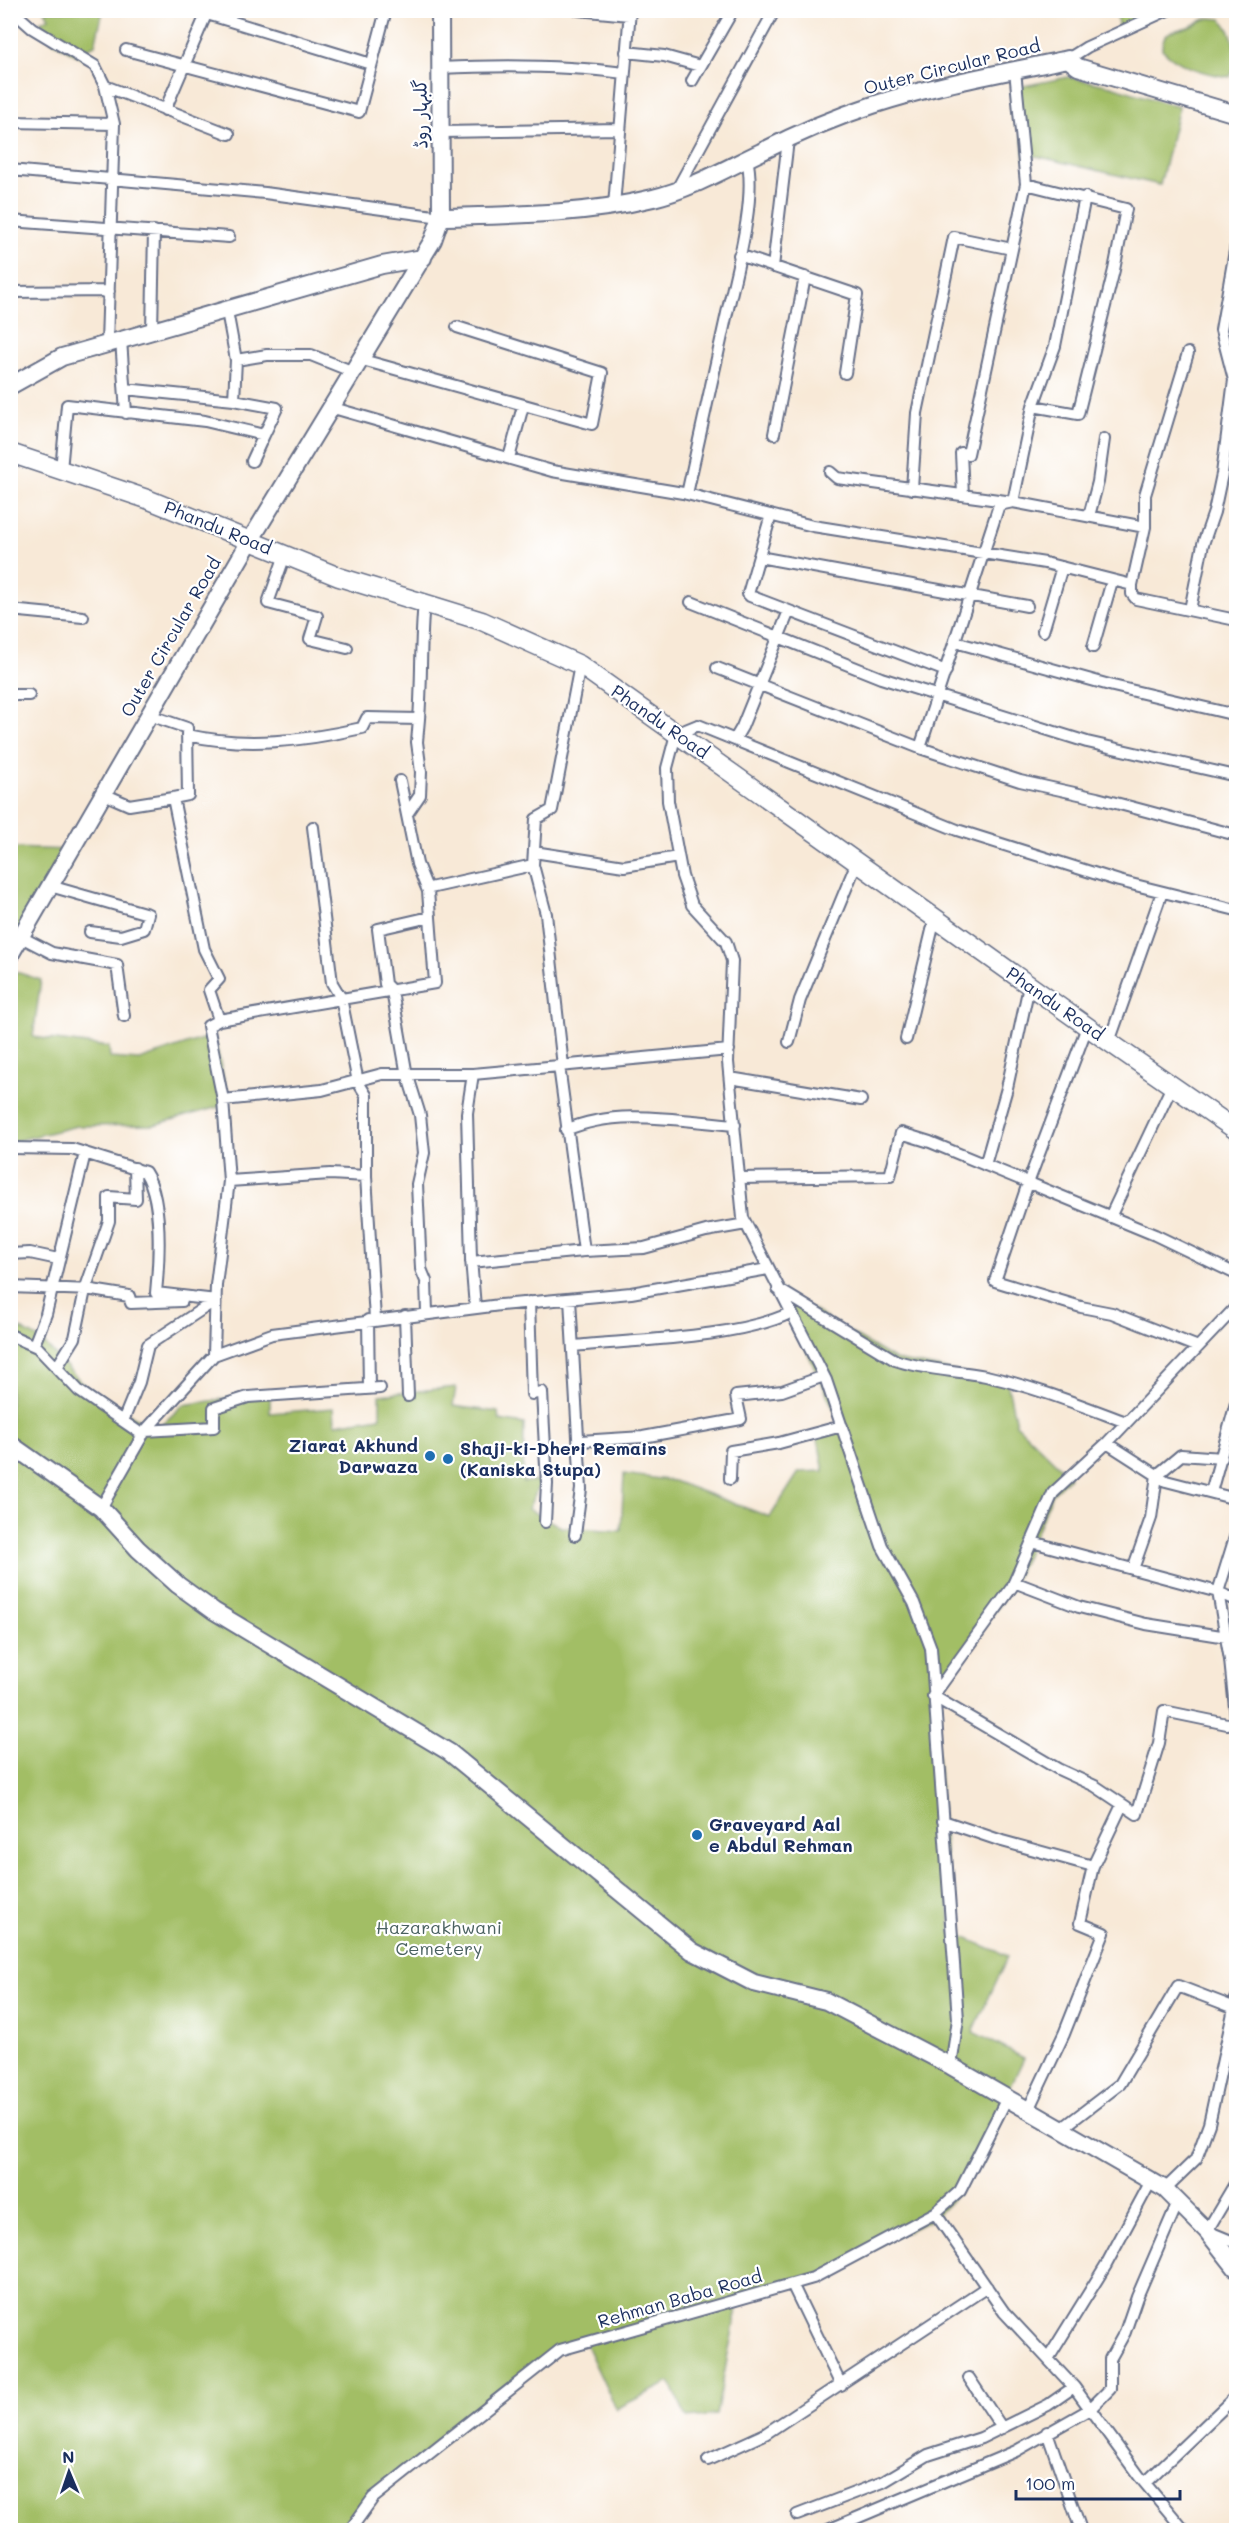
<svg xmlns="http://www.w3.org/2000/svg" width="1247" height="2541" viewBox="0 0 1247 2541" font-family="Mali,'Playpen Sans Arabic',sans-serif">
  <style>
    .green { fill: #a2be65; stroke: #5e7662; stroke-width: 1.5 }
    .lines { fill: none; stroke-linecap: round; stroke-linejoin: round }
    .street-casing { stroke: #687088; stroke-width: 14 }
    .secondary-casing { stroke: #687088; stroke-width: 20 }
    .primary-casing { stroke: #687088; stroke-width: 21 }
    .street { stroke: #fff; stroke-width: 10 }
    .secondary { stroke: #fff; stroke-width: 16 }
    .primary { stroke: #fff; stroke-width: 18 }
    .poi-dot { fill: #1f6fb2; stroke: #fff; stroke-width: 2 }
    .labels { text-anchor: middle; stroke-width: 4.5; stroke-linejoin: round; paint-order: stroke }
    .street-label { font-size: 18px; fill: #1b2f5e; stroke: #fff }
    .poi-label { font-size: 18px; font-weight: bold; fill: #1b2f5e; stroke: #fff; text-anchor: start }
    .park-label { font-size: 18px; fill: #4a6160; stroke: #fff }
  </style>
  <rect width="100%" height="100%" fill="#fff"/>
  <filter id="ink" filterUnits="userSpaceOnUse"><feTurbulence type="fractalNoise" baseFrequency=".0167" numOctaves="2"/><feDisplacementMap in="SourceGraphic" scale="12" xChannelSelector="R" yChannelSelector="G"/><feConvolveMatrix kernelMatrix="1 2 1 2 8 2 1 2 1" color-interpolation-filters="sRGB"/></filter>
  <filter id="wash" filterUnits="userSpaceOnUse"><feTurbulence type="fractalNoise" baseFrequency=".008" numOctaves="4" result="noise"/><feDisplacementMap in="SourceGraphic" scale="24" xChannelSelector="R" yChannelSelector="G"/><feGaussianBlur stdDeviation="1.35" result="paint"/><feColorMatrix in="noise" values="0 0 0 0 0 0 0 0 0 0 0 0 0 0 0 0 0 1.4 0 .05"/><feComposite in="paint" operator="in"/></filter>
  <g filter="url(#wash)">
    <rect width="100%" height="100%" fill="#f8e9d7"/>
    <!-- green -->
    <path class="green" d="M1117 10 1157 11 1118 28Z
      M45 11H103L95 45 88 48 84 60 51 40 55 35 40 22 49 18Z
      M1210 18 1221 19C1235 33 1240 59 1230 77 1205 74 1179 67 1162 49 1162 30 1172 32 1188 27 1195 25 1199 20 1210 18Z
      M1068 77 1111 86 1179 107 1160 185 1036 156 1024 160 1018 87Z
      M11 848 71 850 11 955Z
      M10 970 41 980 33 1037 109 1047 110 1058 139 1060 214 1035 229 1104 154 1125 77 1126 11 1142Z
      M778 1289 895 1360 1007 1381 1016 1424 1070 1477 1053 1493 1012 1587 933 1696 951 1932 1008 1956 973 2032 1024 2058 960 2191 934 2218 813 2278 739 2299 716 2415 687 2418 670 2382 616 2409 585 2343 560 2350 373 2498 350 2530H11L10 1323 41 1340 88 1389 156 1430 183 1405 270 1392V1413L334 1408 335 1424 380 1417V1395L456 1387 453 1406 498 1412 499 1420 524 1424 523 1482 541 1481 528 1509 561 1527 621 1531 624 1474 674 1481 770 1517 799 1472 824 1471 817 1435 844 1431Z"/>
  </g>
  <g filter="url(#ink)">
    <g class="lines">
      <defs>
        <path id="street" d="M194 10 371 64
          M578 10 629 15
          M10 13H15L32 28 95 66 105 86 229 134
          M126 50 359 112 386 10
          M626 52 664 56 700 66
          M1068 59 1087 47 1168 10
          M440 68C502 65 563 65 624 73
          M692 81 733 10
          M105 86 114 124 107 343
          M165 110 208 10
          M10 122 114 124
          M442 132 619 129
          M10 170 265 193 441 217
          M1026 184 1126 209 1114 270 1078 414 1033 406
          M676 191 772 15
          M614 206 630 10
          M10 221 229 237
          M739 255 857 295 845 373
          M773 267 788 140
          M10 292 109 291
          M227 311 236 360 267 355H311L351 371
          M152 331 154 231
          M121 339 126 413
          M359 359 592 424 602 373 457 327
          M234 400 236 360
          M330 407 552 471 683 493 813 526 1045 563 1132 585
          M774 434 805 277
          M509 458 523 406
          M252 461 264 435
          M61 470 67 405 205 421 264 435 277 408 234 400 125 389
          M830 472 837 478 1013 502 1145 527 1132 585V594L1136 599 1236 620
          M912 489 917 413 954 237 1012 249
          M687 494C700 434 714 373 727 313 736 272 757 199 747 159
          M963 495 961 453 968 454 1026 184 1015 70
          M771 515 748 594 750 596 946 671
          M1089 516 1098 482 1104 439
          M1145 527V495L1188 353
          M285 555 268 603 317 616 310 639 347 648
          M759 557 1027 606
          M691 602 881 678 1087 742 1236 776
          M10 610 83 617
          M1190 610 1203 544 1214 512 1222 474 1234 380 1221 330 1236 245
          M1043 631 1062 567
          M955 642 1113 686 1236 715
          M1093 647 1112 581
          M717 668 920 748 1020 781 1097 798 1236 835
          M10 695H29
          M149 715 187 728 188 795 173 798
          M187 735C246 748 304 741 362 728L367 718 419 719C422 680 420 641 424 602
          M735 739 742 727 789 611
          M920 748 999 505 1013 502 1033 406 1055 346 1085 197
          M104 794 129 805 173 798 204 949 219 979 209 990 219 1020 435 983 428 891 417 864 400 781
          M407 814 420 795 421 772 417 742 419 719
          M313 827 332 983 341 998 358 1082 366 1095V1176L375 1319
          M534 852 624 866 678 857
          M50 886 148 914 144 929 121 936 90 932
          M428 891 430 888 533 865
          M21 937 52 953 117 965 124 1016
          M1087 1027 1028 1183 995 1281 1081 1307 1112 1313 1198 1347
          M906 1039 935 918
          M789 1042 800 1000 857 862
          M1109 1042 1162 892
          M563 1066 546 914 533 865 536 819 552 810 580 665
          M473 1074 467 1113 471 1259 475 1307
          M730 1078 861 1100
          M223 1100 322 1090 382 1074H473L559 1066
          M566 1130C617 1107 681 1121 735 1125
          M10 1148 72 1149 145 1172C163 1199 159 1262 156 1293L216 1300 148 1345 139 1382 123 1421
          M985 1165 1007 1088 1029 986
          M741 1178 890 1176 901 1133 930 1142 1155 1235 1236 1274
          M229 1181 330 1174 366 1176
          M1110 1217 1172 1086
          M584 1251 644 1248 706 1231 746 1224
          M10 1254 30 1253 58 1259
          M471 1262 584 1251 559 1066 729 1050
          M10 1287 92 1290 129 1296 131 1303 182 1301
          M778 1289 895 1360C924 1370 956 1370 986 1376 1035 1387 1080 1405 1126 1422
          M570 1299 581 1489 575 1535
          M529 1302 532 1394 542 1392 547 1484 545 1522
          M1236 1307 1107 1443 1053 1493 1012 1587 933 1696 1058 1769 1095 1786 1137 1814 1159 1743 1164 1711 1227 1724 1233 1723 1236 1718 1230 1660 1218 1592 1236 1534
          M427 1313 426 1281 421 1269 417 1184 424 1153 420 1115 406 1070 392 991 385 984 378 929 430 917
          M405 1316 408 1396
          M368 1320 369 1388
          M10 1335 37 1347 79 1391 143 1435
          M34 1345 46 1314 85 1153
          M573 1346C633 1340 739 1338 790 1313
          M214 1355 216 1285 229 1181 223 1100 208 1026 219 1020
          M57 1367 75 1338 85 1290 109 1221V1197L136 1199 135 1168
          M145 1431 214 1427V1408L248 1397 380 1388
          M580 1441 643 1437 741 1419 736 1396 782 1391 824 1376
          M1107 1443 1166 1481 1236 1499
          M730 1479 731 1451 779 1443 842 1426
          M1211 1492 1236 1403
          M101 1508 145 1431 214 1355 272 1334 500 1305 631 1293 768 1269
          M1032 1542 1218 1592 1236 1600
          M1133 1569 1151 1518 1157 1475 1181 1455 1222 1458
          M1014 1582 1079 1607 1146 1624 1227 1637
          M943 1821 1002 1841 1093 1866
          M951 2066 958 2019 931 1648 914 1603 882 1546 826 1380 743 1218 728 1062 732 961 726 942 692 905 682 876 668 801 667 768 676 734 698 725 957 830 1119 881 1236 910
          M1027 2112 1064 2034 1104 1933 1080 1923 1093 1866 1122 1805
          M1060 2130 1120 2084 1178 1986 1235 2008
          M1236 2182 1207 2231 1236 2243
          M1165 2189 1196 2159 1209 2124 1236 1999
          M935 2213 1004 2312 1074 2387 1139 2476 1184 2530
          M792 2284 841 2385
          M1048 2359 1106 2265 1151 2181
          M969 2378 1002 2428
          M1047 2432 1081 2530
          M708 2460 765 2434 987 2287
          M1145 2483 1236 2396
          M797 2515 883 2482 928 2455 981 2438 1048 2405 1074 2387
          M350 2530 373 2498 560 2350 813 2278 935 2213 960 2191 1006 2100
          M828 2530 1016 2451 1090 2409 1110 2389V2359L1125 2332 1137 2297 1178 2202"/>
        <path id="secondary" d="M441 217C512 215 584 215 653 198 691 189 725 169 761 152 796 134 836 117 873 105 936 84 1003 73 1068 59L1078 67 1236 114
          M10 386 62 357 382 265 423 258
          M10 955 250 541 433 240 441 217 440 10
          M10 1444 101 1508 138 1549 178 1585 214 1611 449 1752 692 1951 754 1983 826 2001 951 2066 1165 2189 1207 2231 1236 2268"/>
        <path id="primary" d="M10 453 147 499 339 577 482 621 580 665 1099 1035 1236 1130"/>
      </defs>
      <!-- street casing -->
      <use href="#street" class="street-casing"/>
      <!-- secondary casing -->
      <use href="#secondary" class="secondary-casing"/>
      <!-- primary casing -->
      <use href="#primary" class="primary-casing"/>
      <!-- street -->
      <use href="#street" class="street"/>
      <!-- secondary -->
      <use href="#secondary" class="secondary"/>
      <!-- primary -->
      <use href="#primary" class="primary"/>
    </g>
  </g>
  <!-- markers -->
  <g class="poi-dot">
    <circle cx="430" cy="1456" r="6"/>
    <circle cx="448" cy="1459" r="6"/>
    <circle cx="697" cy="1835" r="6"/>
  </g>
  <g class="labels">
    <!-- street labels -->
    <g class="street-label">
      <text transform="translate(952 67) rotate(-14)" y="6">Outer Circular Road</text>
      <text transform="translate(421 114) rotate(-91)" y="6">گلبہار روڈ</text>
      <text transform="translate(218 528) rotate(22)" y="6">Phandu Road</text>
      <text transform="translate(171 637) rotate(-60)" y="6">Outer Circular Road</text>
      <text transform="translate(660 722) rotate(35)" y="6">Phandu Road</text>
      <text transform="translate(1055 1004) rotate(35)" y="6">Phandu Road</text>
      <text transform="translate(680 2299) rotate(-16)" y="6">Rehman Baba Road</text>
    </g>
    <!-- poi labels -->
    <g class="poi-label">
      <text x="418" y="1452" text-anchor="end">Ziarat Akhund<tspan x="418" dy="21">Darwaza</tspan></text>
      <text x="460" y="1455">Shaji-ki-Dheri Remains<tspan x="460" dy="21">(Kaniska Stupa)</tspan></text>
      <text x="709" y="1831">Graveyard Aal<tspan x="709" dy="21">e Abdul Rehman</tspan></text>
    </g>
    <!-- park labels -->
    <g class="park-label">
      <text x="439" y="1934">Hazarakhwani<tspan x="439" dy="21">Cemetery</tspan></text>
    </g>
  </g>
  <!-- margin -->
  <rect width="1247" height="2541" fill="none" stroke="#fff" stroke-width="36"/>
  <!-- north arrow -->
  <g transform="translate(69 2472) rotate(358)" stroke="#ffffff" stroke-width="4.5" paint-order="stroke">
  <path d="M0-4.5L10 22L0 15L-10 22Z" fill="#1b2f5e"/>
  <text y="-9" font-size="16" font-weight="bold" text-anchor="middle" fill="#1b2f5e">N</text>
  </g>
  <!-- scale -->
  <path d="M1016 2490v9h164v-9" fill="none" stroke="#1b2f5e" stroke-width="3"/>
  <text x="1025" y="2490" font-size="18" fill="#1b2f5e" stroke="#ffffff" stroke-width="4.5" paint-order="stroke">100 m</text>
</svg>
